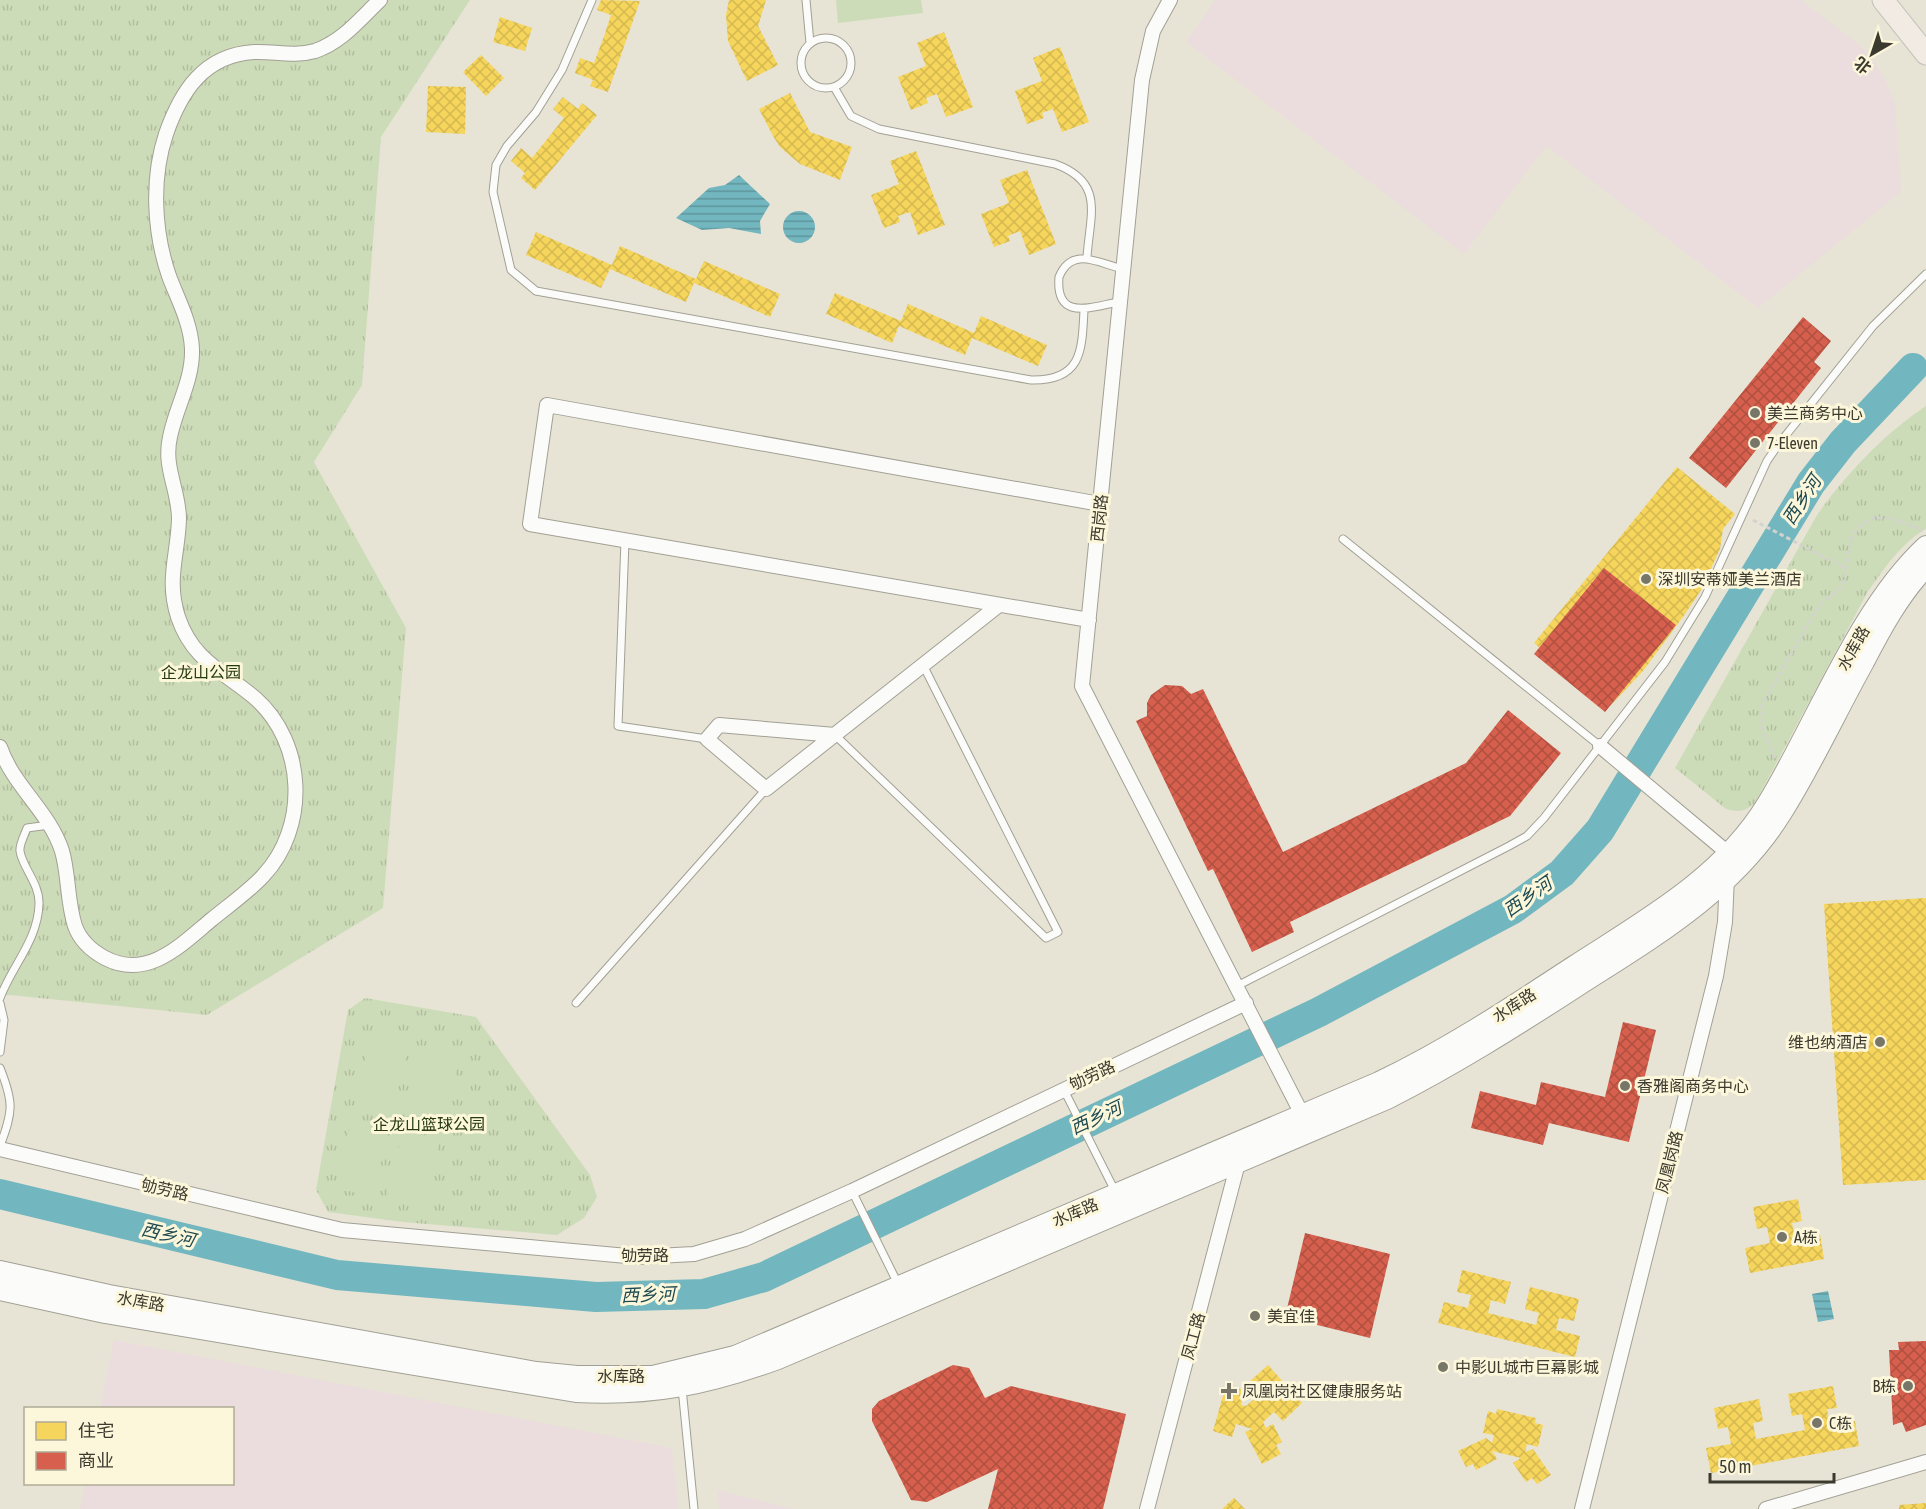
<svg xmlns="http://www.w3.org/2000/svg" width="1926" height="1509" viewBox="0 0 1926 1509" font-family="'Asap Condensed','Noto Sans SC',sans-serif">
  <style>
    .industrial { fill: #ebdddd }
    .park { fill: url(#park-tufts) }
    .pitch { fill: #cddcb8 }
    .water { fill: url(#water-rules) }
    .homes { fill: url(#homes-cross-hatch) }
    .shops { fill: url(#shops-cross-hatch) }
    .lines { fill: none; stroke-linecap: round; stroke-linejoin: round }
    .river { stroke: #72b6bf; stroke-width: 30 }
    .service-casing { stroke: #a2a095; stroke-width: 9 }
    .minor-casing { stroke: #a2a095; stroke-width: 16 }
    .secondary-casing { stroke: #a2a095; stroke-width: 22 }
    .primary-casing { stroke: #c4c3bb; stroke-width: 23 }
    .path { stroke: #d3d3ce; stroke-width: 3; stroke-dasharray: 4.5 3; stroke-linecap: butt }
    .service { stroke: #fbfbf9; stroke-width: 7 }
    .minor { stroke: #fbfbf9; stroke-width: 14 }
    .secondary { stroke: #fbfbf9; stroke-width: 20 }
    .primary { stroke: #f1ebe4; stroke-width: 21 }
    .poi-dot { fill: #787669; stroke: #fcf6da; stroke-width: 2 }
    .labels { text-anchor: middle; stroke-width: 6; stroke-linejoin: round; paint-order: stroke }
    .poi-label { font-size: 16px; fill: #3c3a2f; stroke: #fcf6da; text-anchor: start }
    .street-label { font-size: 16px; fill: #3c3a2f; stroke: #fcf6da }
    .park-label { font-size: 16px; fill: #253a0d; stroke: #fcf6da }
    .water-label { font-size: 18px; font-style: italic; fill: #1d4951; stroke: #fcf6da }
  </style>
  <defs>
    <pattern id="park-tufts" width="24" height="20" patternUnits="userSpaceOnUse" patternTransform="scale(1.5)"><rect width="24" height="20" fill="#cddcb8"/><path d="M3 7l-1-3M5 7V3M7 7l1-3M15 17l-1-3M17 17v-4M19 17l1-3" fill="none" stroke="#b1be9e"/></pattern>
    <pattern id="water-rules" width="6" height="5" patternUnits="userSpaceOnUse" patternTransform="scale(1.5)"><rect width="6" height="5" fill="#72b6bf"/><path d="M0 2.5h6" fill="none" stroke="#5f959c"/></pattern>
    <pattern id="homes-cross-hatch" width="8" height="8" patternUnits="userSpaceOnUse" patternTransform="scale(1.5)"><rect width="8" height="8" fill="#f6d55c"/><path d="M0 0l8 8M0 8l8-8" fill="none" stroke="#d4b850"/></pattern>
    <pattern id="shops-cross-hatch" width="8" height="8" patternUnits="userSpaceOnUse" patternTransform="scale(1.5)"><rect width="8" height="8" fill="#d6604d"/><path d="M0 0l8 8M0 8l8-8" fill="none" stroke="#af5040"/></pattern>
  </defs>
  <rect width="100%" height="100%" fill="#e7e4d5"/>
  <!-- industrial -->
  <path class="industrial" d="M1215 0H1801L1852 39 1871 57 1885 79 1895 103 1901 192 1758 308 1546 146 1464 254 1186 42Z
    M114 1340 672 1448 678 1509H80L85 1484H232V1408H100Z
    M717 1490 795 1509H719Z"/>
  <!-- park -->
  <path class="park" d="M0 0H470L381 137 362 385 314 462 406 628 383 908 207 1015 0 994Z
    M1926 406V529C1902 542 1883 570 1867 593L1755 803C1746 811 1739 813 1726 809L1675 768 1817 515C1846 474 1884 434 1926 406Z
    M365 998 476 1017 590 1175 597 1197 584 1218 557 1235 403 1222 328 1212 316 1190 348 1010Z"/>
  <!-- pitch -->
  <path class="pitch" d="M836 0H921L923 13 838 23Z
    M371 1035 408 1044 392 1114 355 1105Z
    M422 1047 460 1056 443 1125 406 1116Z
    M352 1118 389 1127 373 1197 336 1188Z
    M403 1130 440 1139 424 1209 387 1199Z"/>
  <!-- water -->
  <path class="water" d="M739 175 770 204 760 221 761 234 729 228 702 230 676 218 709 188 725 185Z
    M783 227a16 16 0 1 1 32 0a16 16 0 1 1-32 0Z
    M1828 1291 1834 1319 1818 1322 1812 1294Z"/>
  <!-- homes -->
  <path class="homes" d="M601 0 640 1 608 92 590 86 593 80 575 73 580 58 594 63 603 39 611 15 597 10Z
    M729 0H766L758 26 778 65 747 81 728 41 726 15Z
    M500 17 532 28 525 51 493 42Z
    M944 32 973 107 946 117 937 94 926 98 928 103 911 110 898 77 926 66 917 43Z
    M1060 47 1089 122 1062 132 1053 109 1042 113 1044 118 1027 124 1015 91 1042 81 1033 58Z
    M481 55 504 78 486 96 463 72Z
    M428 86 466 87 465 134 426 132Z
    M790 93 810 132 852 147 840 180 800 164 780 147 773 136 759 109Z
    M563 97 578 109 582 103 597 115 535 190 521 178 525 173 511 161 521 148 532 158 564 118 553 109Z
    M916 151 945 225 918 235 910 212 898 216 900 222 884 228 871 195 899 184 890 161Z
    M1027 170 1056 244 1029 255 1020 231 1008 236 1010 241 994 247 981 214 1009 203 1000 180Z
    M536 232 612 265 620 246 696 279 704 261 780 294 770 317 694 283 686 302 610 269 601 288 526 255Z
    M835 293 901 321 908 304 974 333 981 316 1047 345 1038 366 972 338 965 355 899 326 892 343 826 314Z
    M1677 467 1735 514 1723 529 1720 549 1701 590 1685 614 1643 671 1610 706 1534 643Z
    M1926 898V1180L1843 1185 1824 904Z
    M1798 1199 1802 1221 1792 1223 1795 1239 1820 1234 1824 1259 1750 1273 1745 1248 1770 1243 1767 1227 1757 1229 1753 1207Z
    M1462 1270 1511 1282 1505 1304 1491 1300 1488 1313 1536 1325 1539 1313 1525 1309 1530 1287 1579 1299 1574 1321 1559 1318 1556 1330 1580 1336 1575 1357 1438 1323 1444 1302 1468 1308 1471 1295 1457 1292Z
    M1268 1365 1302 1403 1283 1421 1274 1412 1263 1422 1266 1428 1273 1424 1282 1442 1276 1445 1281 1454 1262 1464 1245 1432 1252 1429 1236 1424 1232 1437 1213 1431 1226 1385 1245 1390 1241 1405 1246 1406 1259 1395 1248 1383Z
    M1833 1386 1837 1408 1827 1409 1830 1426 1855 1421 1859 1446 1711 1473 1706 1448 1731 1444 1728 1427 1718 1429 1714 1408 1759 1399 1763 1421 1753 1423 1756 1439 1805 1430 1802 1414 1792 1416 1788 1394Z
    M1497 1409 1536 1418 1535 1423 1543 1425 1538 1447 1527 1444 1525 1452 1533 1449 1551 1475 1537 1484 1532 1478 1526 1482 1513 1463 1521 1458 1492 1451 1497 1459 1476 1470 1473 1464 1466 1467 1458 1451 1486 1438 1492 1443 1494 1435 1483 1433 1488 1411 1496 1414Z
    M1234 1498 1245 1509H1222Z
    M1926 1503V1509H1899V1505Z"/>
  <!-- shops -->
  <path class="shops" d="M1803 317 1831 341 1814 362 1821 368 1726 488 1689 458Z
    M1604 568 1676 625 1605 712 1534 654Z
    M1165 685 1182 686 1191 694 1203 689 1283 852 1466 763 1508 710 1561 753 1510 816 1290 922 1294 932 1252 952 1213 869 1208 871 1136 721 1147 716V703L1151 695Z
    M1623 1022 1656 1030 1629 1142 1549 1123 1543 1145 1471 1128 1480 1091 1536 1105 1541 1082 1605 1097Z
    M1305 1233 1390 1254 1370 1338 1285 1317Z
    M1926 1341V1425L1906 1432 1902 1422 1893 1425 1889 1350H1899L1898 1342Z
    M953 1365 969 1368 985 1398 1011 1386 1126 1414 1103 1509H988L998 1469 927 1502 911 1500 872 1421V1409L879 1401Z"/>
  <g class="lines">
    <!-- river -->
    <path class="river" d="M0 1194 337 1275 596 1297 704 1294 764 1277 1319 1012 1513 909 1562 873 1600 830 1811 483 1843 442 1913 368"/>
    <defs>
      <path id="service" d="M592 0 562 70 536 112 507 146 496 165 493 192 511 270 536 291 1031 380C1082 381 1082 351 1084 310
        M806 0 810 43
        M801 63a25 25 0 1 1 50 0a25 25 0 1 1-50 0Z
        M834 87 851 116 879 129 1055 164C1105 182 1090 214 1087 257
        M1120 302C1095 305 1055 324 1059 277 1072 245 1100 264 1123 269
        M1343 539 1600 746
        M625 541 618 726 707 739
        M835 735 1046 938 1058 932 923 665
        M1237 986 1509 846 1527 836 1544 818 1665 662 1705 597 1767 461 1778 445 1873 326 1926 274
        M0 998C12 966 38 940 39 904 40 884 22 867 20 851 19 845 25 834 27 828L49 825
        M0 1003 4 1020 0 1052
        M576 1003 766 789
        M0 1068C14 1103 13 1111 0 1146
        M1063 1088 1116 1193
        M852 1191 899 1286
        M682 1388 694 1509"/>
      <path id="minor" d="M1170 0 1153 31 1142 80 1082 686 1306 1122
        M1089 620 530 524 547 405 1100 504
        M835 735 719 725 707 739 766 789 999 605
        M0 747C13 786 49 811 62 851 69 875 67 902 75 926 80 940 92 951 105 958 147 980 180 946 211 920 228 906 248 892 263 876 309 827 306 743 255 698 223 671 193 661 178 617 166 579 178 555 179 519 179 490 163 467 170 437 176 407 193 380 192 349 191 323 178 300 169 276 154 232 151 179 166 134 181 91 204 55 254 52 274 51 294 57 315 51 342 42 360 19 380 0
        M0 1149 342 1230 638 1257 694 1254 745 1239 852 1191 1246 1003
        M1147 1509 1238 1163
        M1582 1509 1716 976 1725 922 1728 853 1600 746
        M1766 1509 1926 1462"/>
      <path id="secondary" d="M0 1271 109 1295 536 1372 577 1376H653L735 1356 1379 1082C1448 1049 1510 1008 1574 966 1645 920 1722 878 1767 804 1816 724 1858 609 1926 546
        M0 1290 105 1313 576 1392C652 1396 706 1385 778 1359L1387 1099C1454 1065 1516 1026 1579 985 1654 937 1732 892 1781 814 1812 765 1836 712 1864 662 1881 629 1900 594 1926 567"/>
      <path id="primary" d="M1883 0 1926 54"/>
    </defs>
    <!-- service casing -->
    <use href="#service" class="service-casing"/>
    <!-- minor casing -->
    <use href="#minor" class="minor-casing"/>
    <!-- secondary casing -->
    <use href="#secondary" class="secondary-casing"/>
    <!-- primary casing -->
    <use href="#primary" class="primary-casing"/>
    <!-- path -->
    <path class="path" d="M1753 520 1847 569
      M1775 758 1762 728V704L1819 606 1843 585 1852 536 1859 527 1873 518H1891L1923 530"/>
    <!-- service -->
    <use href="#service" class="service"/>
    <!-- minor -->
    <use href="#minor" class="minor"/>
    <!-- secondary -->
    <use href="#secondary" class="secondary"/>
    <!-- primary -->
    <use href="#primary" class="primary"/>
  </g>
  <!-- markers -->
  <g class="poi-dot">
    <circle cx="1755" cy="413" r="6"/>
    <circle cx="1755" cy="443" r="6"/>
    <circle cx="1646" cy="579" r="6"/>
    <circle cx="1880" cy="1042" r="6"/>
    <circle cx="1625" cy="1086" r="6"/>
    <circle cx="1782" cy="1237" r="6"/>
    <circle cx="1255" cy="1316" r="6"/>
    <circle cx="1443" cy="1367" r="6"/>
    <circle cx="1908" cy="1386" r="6"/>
    <path d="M1226 1382h6v6h6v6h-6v6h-6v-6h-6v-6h6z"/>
    <circle cx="1817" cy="1423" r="6"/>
  </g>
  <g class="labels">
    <!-- poi labels -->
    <g class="poi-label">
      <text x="1767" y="419">美兰商务中心</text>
      <text x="1767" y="449">7-Eleven</text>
      <text x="1658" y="585">深圳安蒂娅美兰酒店</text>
      <text x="1868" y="1048" text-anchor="end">维也纳酒店</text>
      <text x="1637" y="1092">香雅阁商务中心</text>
      <text x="1794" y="1243">A栋</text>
      <text x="1267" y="1322">美宜佳</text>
      <text x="1455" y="1373">中影UL城市巨幕影城</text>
      <text x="1896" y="1392" text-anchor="end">B栋</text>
      <text x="1242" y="1397">凤凰岗社区健康服务站</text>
      <text x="1829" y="1429">C栋</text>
    </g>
    <!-- street labels -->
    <g class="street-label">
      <text transform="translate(1099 518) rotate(-84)" y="6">西岗路</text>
      <text transform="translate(1853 648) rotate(-61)" y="6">水库路</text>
      <text transform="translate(1514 1005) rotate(-33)" y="6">水库路</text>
      <text transform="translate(1092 1075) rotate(-25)" y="6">劬劳路</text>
      <text transform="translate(1669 1162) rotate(-76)" y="6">凤凰岗路</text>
      <text transform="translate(165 1189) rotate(13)" y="6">劬劳路</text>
      <text transform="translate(1075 1212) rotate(-23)" y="6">水库路</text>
      <text x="645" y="1261">劬劳路</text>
      <text transform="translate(141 1301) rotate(10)" y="6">水库路</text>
      <text transform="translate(1193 1336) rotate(-75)" y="6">凤工路</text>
      <text x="621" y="1382">水库路</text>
    </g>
    <!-- park labels -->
    <g class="park-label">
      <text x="201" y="678">企龙山公园</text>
      <text x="429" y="1130">企龙山篮球公园</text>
    </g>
    <!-- water labels -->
    <g class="water-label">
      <text transform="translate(1802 500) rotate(-57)" y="6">西乡河</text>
      <text transform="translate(1528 897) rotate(-35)" y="6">西乡河</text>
      <text transform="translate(1096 1118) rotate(-25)" y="6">西乡河</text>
      <text transform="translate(168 1235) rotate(13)" y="6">西乡河</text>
      <text transform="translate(648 1295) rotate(-2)" y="6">西乡河</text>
    </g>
  </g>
  <!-- legend -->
  <rect x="24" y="1407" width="210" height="78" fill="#fcf6da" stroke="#afab96" stroke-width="1.5"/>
  <rect x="36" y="1422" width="30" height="18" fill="#f6d55c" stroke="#afab96" stroke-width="1.5"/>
  <text x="78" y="1437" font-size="18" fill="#3c3a2f">住宅</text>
  <rect x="36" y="1452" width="30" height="18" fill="#d6604d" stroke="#afab96" stroke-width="1.5"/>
  <text x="78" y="1467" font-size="18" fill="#3c3a2f">商业</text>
  <!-- north arrow -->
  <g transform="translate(1872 54) rotate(219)" stroke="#fcf6da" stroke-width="4.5" paint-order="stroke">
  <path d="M0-4.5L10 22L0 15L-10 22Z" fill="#3c3a2f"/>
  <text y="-9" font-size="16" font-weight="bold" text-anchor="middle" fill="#3c3a2f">北</text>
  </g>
  <!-- scale -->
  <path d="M1710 1473v9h124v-9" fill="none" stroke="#3c3a2f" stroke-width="3"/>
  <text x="1719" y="1473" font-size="18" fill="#3c3a2f" stroke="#fcf6da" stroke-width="4.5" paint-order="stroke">50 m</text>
</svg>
